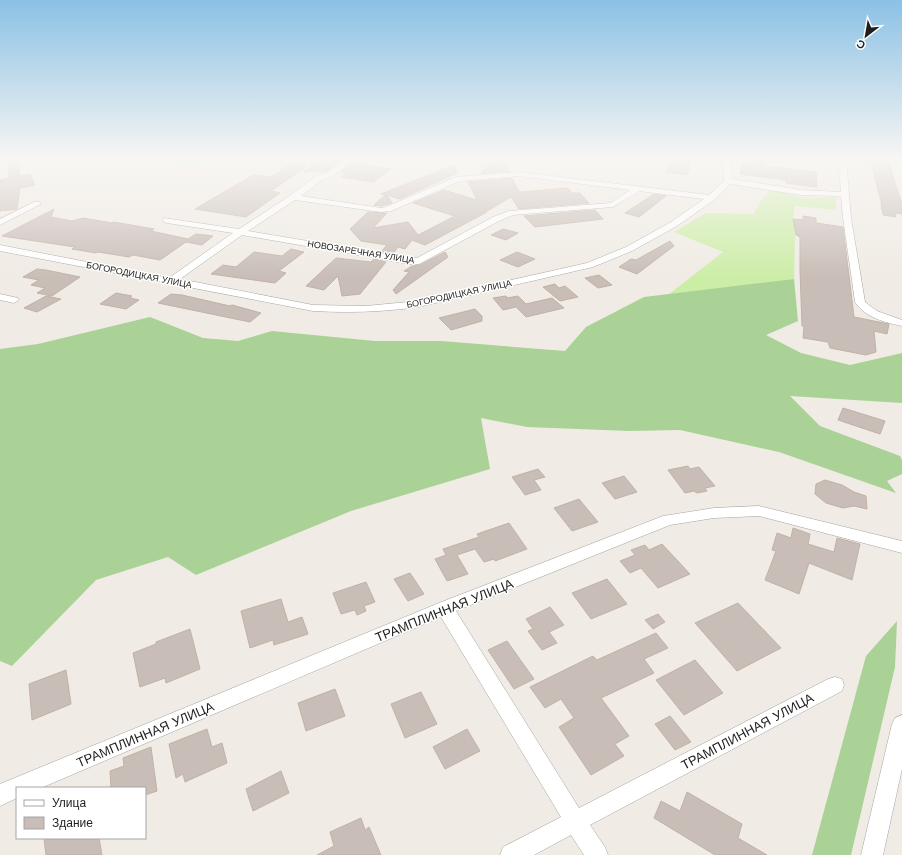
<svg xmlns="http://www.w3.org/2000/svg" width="902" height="855" viewBox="0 0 902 855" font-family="'Work Sans',sans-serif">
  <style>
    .grass { fill: #cceda6 }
    .forest { fill: #aad296 }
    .pitch { fill: #7de4b8 }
    .building { fill: #c8bdb7; stroke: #c2b1a5 }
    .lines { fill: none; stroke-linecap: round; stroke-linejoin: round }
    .minor-casing { stroke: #a5a5a5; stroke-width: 1 }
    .minor { fill: #fff; fill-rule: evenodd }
    .labels { text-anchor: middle; stroke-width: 3; stroke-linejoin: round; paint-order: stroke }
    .far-street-label { font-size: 9px; fill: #1e1e1e; stroke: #fff }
    .near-street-label { font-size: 13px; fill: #1e1e1e; stroke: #fff }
  </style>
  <rect width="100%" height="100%" fill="#f0ebe4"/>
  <!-- grass -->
  <path class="grass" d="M770 190 806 198 836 197V210L795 206 793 219 795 235 794 279 668 295 723 252 674 232 706 213 754 214 760 202Z"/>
  <!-- forest -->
  <path class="forest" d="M794 279 798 321 766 335 801 353 850 365 902 353V403L790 396 820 426 900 456 902 460V474L887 481 896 493 779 452 680 430 629 431 527 427 481 418 490 469 351 511 196 575 168 557 96 580 12 666 0 661V349L38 344 150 317 203 338 238 341 272 331 375 341H441L565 351 586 327 644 297Z
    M897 621 895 667 851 855H812L866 656Z"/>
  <!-- pitch -->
  <path class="pitch" d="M177 158H211C199 165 186 167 172 161Z"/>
  <!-- building -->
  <path class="building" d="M9 158H19V176L30 174 35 185 20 188 17 209 0 211V180L9 178Z
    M324 158H342L338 161H340L327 171 304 172Z
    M494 158 504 159 509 171 481 174Z
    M671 158 691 160 687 175 666 172Z
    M753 158H764V166L816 172 817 187 786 183V180L740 174 743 162 752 164Z
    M870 158H887L902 204V214L895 213 896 217 883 215 881 205H882Z
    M352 163 374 166 391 169 373 182 341 177 349 172H341Z
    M291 164 307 166 271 191 280 193 246 217 195 209 253 175 271 177Z
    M454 165 457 173 400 199 387 195 392 203 381 206 374 205 385 195 381 194Z
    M512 178 519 192 568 188 572 193H580L589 203 519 209 511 197 489 210 486 211 487 212 425 245 412 240 405 249 398 247 393 254 381 252 387 245 361 241 350 229 368 212 387 213 373 228 408 222 418 235 455 216 413 203 444 190 477 200 468 182Z
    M654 194 666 196 639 217 625 213Z
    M54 209 51 217 72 221 83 218 112 223 114 222 154 229 151 231 188 239 196 234 213 236 202 245 186 242 160 260 133 255 129 257 98 252 96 253 72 249 75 247 2 236Z
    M595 210 603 219 535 227 524 216Z
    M803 216 816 218V223L843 227 854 317 889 324 887 334 874 331 876 352 866 355 830 348 828 342 803 338 804 326H802L800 270V237L796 235 793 219 803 220Z
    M503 229 518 233 506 240 491 235Z
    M670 241 674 246 637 274 619 267 631 259 636 260Z
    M291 249 304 252 279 271 286 273 275 283 211 274 223 265 236 267 254 252 282 256Z
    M445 252 448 257 396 294 393 290 409 272 404 271 412 266 420 265Z
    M517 252 535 259 518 267 500 260Z
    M336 258 371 262 374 259 386 262 360 294 342 296 338 276 324 290 306 286Z
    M37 269 46 270 80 277 52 296 37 293 45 288 31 285 39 280 23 277Z
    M599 275 612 285 598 288 585 278Z
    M555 284 559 288 565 286 578 297 560 301 543 287Z
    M116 293 132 296 130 298 139 300 126 309 100 304Z
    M171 294 182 295 230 306 232 305 261 313 250 322 158 303Z
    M46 296 61 299 37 312 24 308Z
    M506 296 507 298 518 296 526 304 552 298 564 308 526 317 516 307 503 310 493 298Z
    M475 309 482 316V321L451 330 439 318Z
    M843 408 885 421 880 434 838 420Z
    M688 466 690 469 699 467 715 486 705 488 707 491 697 493 694 491 685 493 668 470Z
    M538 469 545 477 534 480 541 490 525 495 512 477Z
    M624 476 637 492 615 499 602 483Z
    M825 480 842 485 854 492 866 496 867 509 854 506 843 508 826 503 815 494 816 484Z
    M579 499 598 522 572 531 554 508Z
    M509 523 527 549 495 561 494 559 484 562 475 549 457 555 468 574 447 581 435 559 446 555 443 549 479 537 477 534Z
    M793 528 810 534 808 544 834 552 837 538 860 544 852 580 809 563 799 594 765 580 776 551 772 550 777 533 791 538Z
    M662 544 690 574 658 588 641 568 630 573 620 561 635 555 631 550 645 545 649 550Z
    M410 573 424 594 408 601 394 579Z
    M607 579 627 604 591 619 572 593Z
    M366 582 375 602 364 606 366 611 357 615 355 610 341 614 333 593Z
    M281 599 288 622 302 617 308 634 274 645 273 640 250 648 241 611Z
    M738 603 781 648 737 671 695 623Z
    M550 607 564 625 549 632 557 643 542 650 528 631 533 629 526 619Z
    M658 614 665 622 653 629 645 620Z
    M190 629 200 669 166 683 165 678 140 687 133 653 156 644V642Z
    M656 633 668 648 644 659 654 673 601 698 629 736 615 744 624 756 591 775 559 727 574 718 561 699 545 708 530 687 593 656 597 660Z
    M507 641 534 679 514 689 488 650Z
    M695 660 723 693 684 715 656 680Z
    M66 670 71 704 32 720 29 684Z
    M335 689 345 716 306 731 298 703Z
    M421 692 437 724 405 738 391 704Z
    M670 716 691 742 675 750 655 724Z
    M207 729 212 747 222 743 227 763 185 782 183 774 176 778 169 744Z
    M467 729 480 751 445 769 433 747Z
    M151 747 157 791 145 795V788H111L110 771 124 766 123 758Z
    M281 771 289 793 253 811 246 789Z
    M687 792 742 824 738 838 767 855H715L654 818 661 801 680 811Z
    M361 818 365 830 369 827 381 855H317L334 846 330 832Z
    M44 838H99L102 855H46Z"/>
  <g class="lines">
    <defs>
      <path id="minor" d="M347 158H355L334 176 322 180 301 196 381 208 386 207 456 177 519 172 709 195 724 181 723 158H731L732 179 801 190 841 192 838 158H846L851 218 865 302 877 311 902 320V326C884 322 866 318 855 302L843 218 841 196 801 195 730 184 714 200 677 226 632 251 593 267 418 307C383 312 348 313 313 311L0 251V245L169 278 233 233 167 223 164 222 163 220 164 218 239 229 291 195 316 176 328 172ZM519 176 630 190 611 203 509 211 493 217 417 258H409L248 231 295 200 381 212 391 211 460 181ZM639 191 704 199 671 222 626 247 587 263 418 301 366 306 313 305 180 279 242 235 409 264H419L499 221 513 215 613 207Z
        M34 202H40L41 204 0 225V219Z
        M0 294 18 298 19 300 14 303 0 300Z
        M759 506 902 541V553L759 516 714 518 670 525 456 611 579 808 828 679 835 677 842 679 844 685 842 691 590 825 605 847 608 855H584L571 835 534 855H500L503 847 561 817 441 617 41 788H17V798L0 806V784L439 603 663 516 714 508Z
        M902 715V769L883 855H861L892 724 895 718Z"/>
    </defs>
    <!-- minor casing -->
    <use href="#minor" class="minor-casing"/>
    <!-- minor -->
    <use href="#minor" class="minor"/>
  </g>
  <!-- sky -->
  <linearGradient id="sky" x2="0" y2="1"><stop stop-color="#8bc1e5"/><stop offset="0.57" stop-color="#f8f6f3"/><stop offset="1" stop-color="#f8f6f3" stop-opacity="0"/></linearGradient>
  <rect width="902" height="278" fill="url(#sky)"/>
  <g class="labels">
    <!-- far-street labels -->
    <g class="far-street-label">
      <text transform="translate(361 252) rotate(9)" y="3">НОВОЗАРЕЧНАЯ УЛИЦА</text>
      <text transform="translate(139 275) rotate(11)" y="3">БОГОРОДИЦКАЯ УЛИЦА</text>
      <text transform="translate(459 294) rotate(-12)" y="3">БОГОРОДИЦКАЯ УЛИЦА</text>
    </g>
    <!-- near-street labels -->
    <g class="near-street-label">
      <text transform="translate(444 610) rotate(-22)" y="5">ТРАМПЛИННАЯ УЛИЦА</text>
      <text transform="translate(747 731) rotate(-28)" y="5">ТРАМПЛИННАЯ УЛИЦА</text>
      <text transform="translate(145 734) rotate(-23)" y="5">ТРАМПЛИННАЯ УЛИЦА</text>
    </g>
  </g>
  <!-- legend -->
  <rect x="16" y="787" width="130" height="52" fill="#ffffff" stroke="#a5a5a5"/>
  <rect x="24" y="800" width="20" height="6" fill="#ffffff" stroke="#a5a5a5"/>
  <text x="52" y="807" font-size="12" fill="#1e1e1e">Улица</text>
  <rect x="24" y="817" width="20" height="12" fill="#c8bdb7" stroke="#a5a5a5"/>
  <text x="52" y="827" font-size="12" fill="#1e1e1e">Здание</text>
  <!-- north arrow -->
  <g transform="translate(866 36) rotate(211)" stroke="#ffffff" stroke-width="3" paint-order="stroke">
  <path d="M0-3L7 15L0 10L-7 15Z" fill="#1e1e1e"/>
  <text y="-6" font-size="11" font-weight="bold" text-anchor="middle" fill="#1e1e1e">С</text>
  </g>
</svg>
